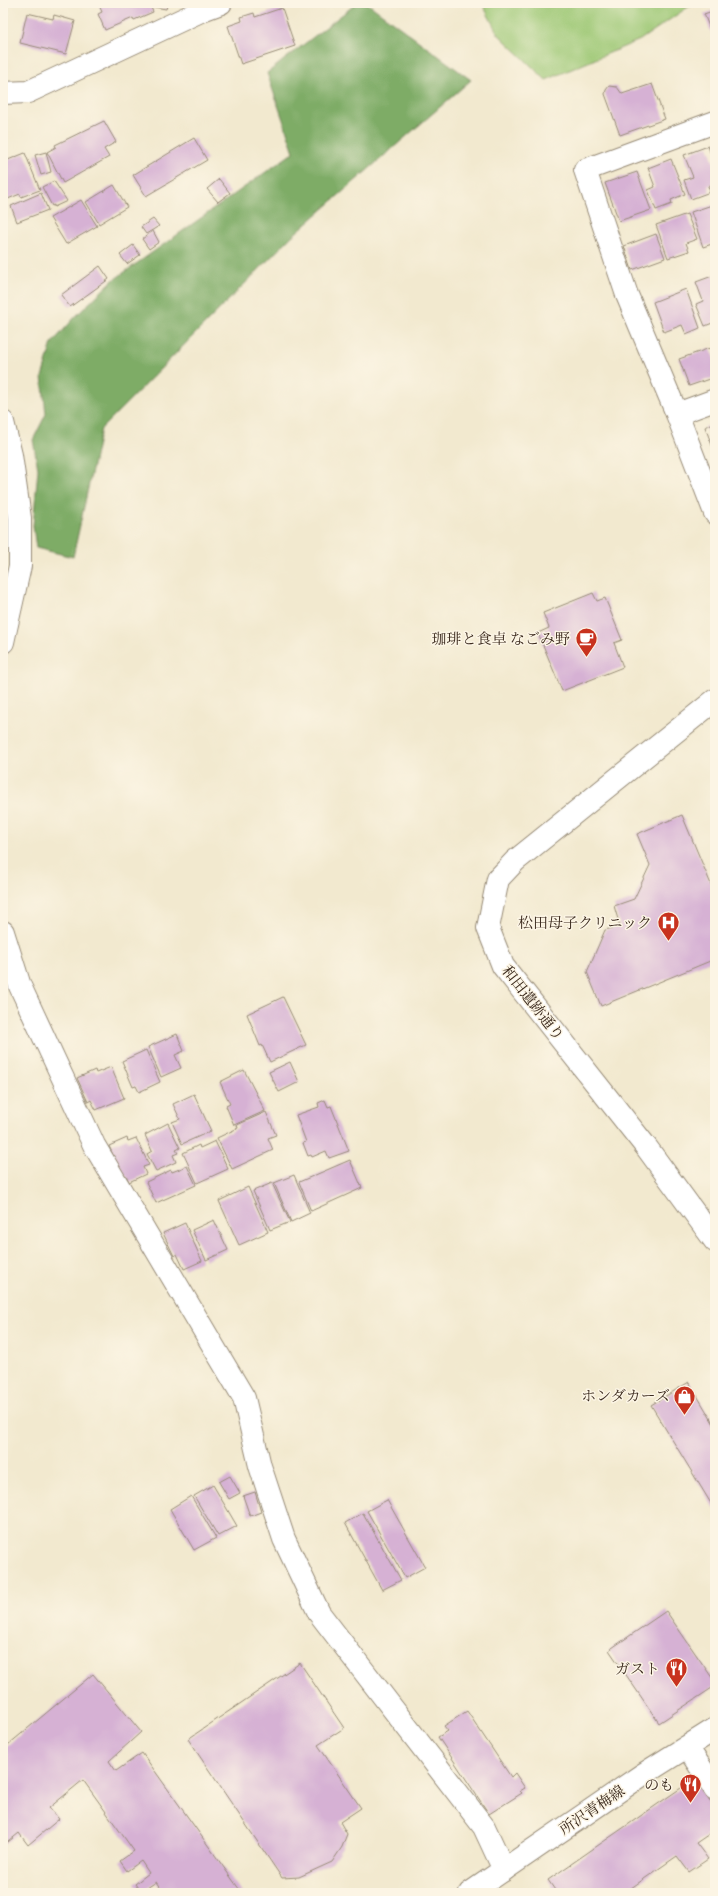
<svg xmlns="http://www.w3.org/2000/svg" width="718" height="1896" viewBox="0 0 718 1896" font-family="'IM FELL French Canon','Noto Serif JP',serif">
  <style>
    .green { fill: #9dc875; stroke: #6c794a }
    .forest { fill: #7eac66; stroke: #5c6b42 }
    .building { fill: #d6b1d4 }
    .lines { fill: none; stroke-linecap: round; stroke-linejoin: round }
    .street-casing { stroke: #968a76; stroke-width: 24 }
    .secondary-casing { stroke: #968a76; stroke-width: 24 }
    .street { stroke: #fff; stroke-width: 22 }
    .secondary { stroke: #fff; stroke-width: 22 }
    .labels { text-anchor: middle; stroke-width: 3; stroke-linejoin: round; paint-order: stroke }
    .poi-label { font-size: 15px; fill: #3b2a1e; stroke: #fcf5e5; text-anchor: end }
    .street-label { font-size: 15px; fill: #3b2a1e; stroke: #fcf5e5 }
  </style>
  <rect width="100%" height="100%" fill="#fcf5e5"/>
  <filter id="ink" filterUnits="userSpaceOnUse"><feTurbulence type="fractalNoise" baseFrequency=".025" numOctaves="2"/><feDisplacementMap in="SourceGraphic" scale="8" xChannelSelector="R" yChannelSelector="G"/><feConvolveMatrix kernelMatrix="1 2 1 2 8 2 1 2 1" color-interpolation-filters="sRGB"/></filter>
  <filter id="wash" filterUnits="userSpaceOnUse"><feTurbulence type="fractalNoise" baseFrequency=".012" numOctaves="4" result="noise"/><feDisplacementMap in="SourceGraphic" scale="16" xChannelSelector="R" yChannelSelector="G"/><feGaussianBlur stdDeviation="0.9" result="paint"/><feColorMatrix in="noise" values="0 0 0 0 0 0 0 0 0 0 0 0 0 0 0 0 0 1.4 0 .05"/><feComposite in="paint" operator="in"/></filter>
  <g filter="url(#wash)">
    <rect width="100%" height="100%" fill="#f2e9cf"/>
    <!-- green -->
    <path class="green" d="M482 3H694L640 40 546 80 498 34Z"/>
    <!-- forest -->
    <path class="forest" d="M357 3H367L471 80 292 236 101 429 73 557 36 548 33 526 38 469 33 440 46 414 42 377 52 343 76 316 112 281 294 152 267 73Z"/>
    <g id="blocks">
      <!-- building -->
      <path class="building" d="M98 3H149L153 12 134 20 133 18 105 30 98 14 102 12Z
        M155 3H168L166 9 154 7Z
        M282 8 295 46 241 64 228 26 242 21 241 17 254 13 255 17Z
        M715 10V42L704 14Z
        M27 13 53 19 54 15 75 21 66 54 20 43Z
        M652 84 665 119 620 135 605 94 606 90 609 86 617 87 622 94Z
        M104 121 116 142 104 149 109 157 63 183 47 152 56 147 55 145Z
        M194 138 207 160 146 196 133 175Z
        M708 146 715 165V183L708 186 710 192 691 199 684 180 693 177 684 155Z
        M46 152 51 172 41 175 35 155Z
        M25 153 40 190 21 197 20 194 3 201V162Z
        M671 159 685 194 671 200 672 204 656 210 648 190 655 187 648 168Z
        M637 172 651 210 619 221 605 183Z
        M219 179 230 193 218 202 207 189Z
        M54 181 67 201 54 207V205L52 206 42 187Z
        M114 185 127 207 99 224 86 202Z
        M41 193 48 210 17 222 11 206Z
        M81 200 97 226 66 244 50 218Z
        M715 204V243L703 247 691 212Z
        M687 214 697 239 686 243 689 251 668 258 656 225Z
        M153 219 159 226 146 234 141 227Z
        M153 231 159 242 149 249 142 239Z
        M656 234 665 258 632 270 624 246Z
        M133 245 140 255 127 264 120 255Z
        M100 266 109 279 70 307 61 295Z
        M715 275V322L705 326 696 304 703 301 696 282Z
        M686 289 700 328 686 334 682 325 664 332 653 302Z
        M710 348 715 361V377L689 386 679 359Z
        M715 423V453L705 427Z
        M593 593 597 601 605 598 622 640 614 643 623 667 562 691 538 633 549 628 543 613Z
        M682 815 715 894V959L601 1006 587 972 605 930 620 926 614 906 634 899 650 865 637 834Z
        M283 997 306 1045 270 1062 262 1045 260 1046 247 1014Z
        M177 1034 184 1051 175 1055 181 1068 161 1077 148 1047Z
        M146 1050 160 1082 139 1092 136 1086 133 1087 122 1061Z
        M290 1062 299 1082 279 1092 269 1072Z
        M111 1067 124 1098 96 1110 91 1100 88 1102 77 1078 95 1070 96 1073Z
        M244 1070 265 1111 234 1125 226 1106 230 1104 220 1082Z
        M194 1094 211 1131 182 1144 172 1122 180 1119 173 1104Z
        M325 1100 328 1107 331 1106 349 1151 329 1158 326 1151 312 1157 311 1155 308 1156 303 1143 306 1142 296 1115 319 1107 318 1103Z
        M266 1112 276 1135 268 1138 273 1150 232 1169 217 1138 238 1128 237 1125Z
        M168 1123 180 1148 176 1150 178 1153 173 1155 176 1162 156 1171 147 1154 152 1151 145 1135Z
        M127 1138 128 1141 136 1138 149 1165 143 1167 146 1174 129 1182 126 1175 123 1177 109 1146Z
        M215 1141 228 1169 197 1183 183 1153 199 1145 200 1148Z
        M350 1160 362 1188 311 1211 299 1182Z
        M187 1166 196 1185 156 1203 146 1182 171 1170 172 1172Z
        M294 1175 310 1213 291 1222 274 1183Z
        M272 1183 290 1222 270 1230 253 1191Z
        M248 1187 268 1232 239 1245 219 1201Z
        M214 1220 228 1250 206 1260 192 1230Z
        M185 1223 202 1261 184 1269 177 1254 174 1256 163 1233Z
        M689 1382 715 1426V1510L651 1405Z
        M230 1476 240 1493 229 1499 219 1482Z
        M213 1485 237 1526 218 1536 194 1496Z
        M255 1492 261 1512 250 1516 243 1496Z
        M191 1496 216 1538 194 1550 170 1509Z
        M387 1500 425 1567 405 1578 367 1511Z
        M363 1513 401 1580 382 1590 345 1523Z
        M666 1611 715 1682V1686L659 1723 609 1650Z
        M300 1663 344 1728 318 1745 361 1808 340 1822 347 1834 342 1847 332 1862 299 1877 282 1878 188 1739Z
        M93 1674 141 1732 109 1761 116 1771 142 1753 242 1893H164L156 1882 141 1892 135 1884 149 1873 141 1861 127 1871 120 1861 134 1851 83 1780 49 1808 59 1819 28 1845 19 1833 3 1846V1749Z
        M467 1711 511 1777 515 1773 525 1788 520 1791 522 1793 489 1814 438 1737 448 1731 444 1726Z
        M694 1779 715 1809V1830L696 1843 708 1859 689 1872 677 1856 624 1893H557L548 1880Z"/>
    </g>
  </g>
  <g filter="url(#ink)">
    <use href="#blocks" fill-opacity="0" stroke="#968a76" stroke-width="1"/>
    <g class="lines">
      <defs>
        <path id="street" d="M3 93 28 92 205 9 221 3
          M715 122 585 170 627 295 677 414 715 513
          M677 414 715 400
          M3 422 11 455 20 518V566L3 642
          M3 932 20 986 94 1145 244 1398 260 1466 284 1539 319 1613 484 1827 504 1870
          M687 1747 715 1789"/>
        <path id="secondary" d="M715 700 515 861 498 879 488 928 503 966 647 1148 715 1241
          M470 1893 642 1775 715 1729"/>
      </defs>
      <!-- street casing -->
      <use href="#street" class="street-casing"/>
      <!-- secondary casing -->
      <use href="#secondary" class="secondary-casing"/>
      <!-- street -->
      <use href="#street" class="street"/>
      <!-- secondary -->
      <use href="#secondary" class="secondary"/>
    </g>
  </g>
  <!-- icons -->
  <defs>
    <symbol id="cafe-pin" viewBox="-11 -11 22 30"><path d="M0 17L-7.5 6A9.5 9.5 0 1 1 7.5 6Z" fill="#c8321e" stroke="#fcf5e5"/><path d="M-5.5-4.5H6V0H3Q3 3.5 0 3.5H-2.5Q-5.5 3.5-5.5 0ZM3-3.2v2h1.7v-2ZM-6 4.5H4V6H-6Z" fill="#fff"/></symbol>
    <symbol id="hospital-pin" viewBox="-11 -11 22 30"><path d="M0 17L-7.5 6A9.5 9.5 0 1 1 7.5 6Z" fill="#c8321e" stroke="#fcf5e5"/><path d="M-5-5h3v3.5h4V-5h3V5h-3V1.5h-4V5h-3Z" fill="#fff"/></symbol>
    <symbol id="shop-pin" viewBox="-11 -11 22 30"><path d="M0 17L-7.5 6A9.5 9.5 0 1 1 7.5 6Z" fill="#c8321e" stroke="#fcf5e5"/><path d="M-5-2.5h2.3a2.7 3.5 0 0 1 5.4 0H5L5.5 6h-11ZM-1.5-2.5h3a1.5 2.3 0 0 0-3 0Z" fill="#fff"/></symbol>
    <symbol id="restaurant-pin" viewBox="-11 -11 22 30"><path d="M0 17L-7.5 6A9.5 9.5 0 1 1 7.5 6Z" fill="#c8321e" stroke="#fcf5e5"/><path d="M-5-6h1v4h1v-4h1v4h1v-4h1v5L-1.5 .5V6h-2V.5L-5-1ZM5-6V6H3V1.5H1.5Q1.5-4 5-6Z" fill="#fff"/></symbol>
  </defs>
  <g fill-rule="evenodd">
    <use href="#cafe-pin" x="574" y="626" width="25" height="34"/>
    <use href="#hospital-pin" x="656" y="910" width="25" height="34"/>
    <use href="#shop-pin" x="672" y="1384" width="25" height="34"/>
    <use href="#restaurant-pin" x="664" y="1656" width="25" height="34"/>
    <use href="#restaurant-pin" x="678" y="1772" width="25" height="34"/>
  </g>
  <g class="labels">
    <!-- poi labels -->
    <g class="poi-label">
      <text x="570" y="644">珈琲と食卓 なごみ野</text>
      <text x="652" y="928">松田母子クリニック</text>
      <text x="670" y="1401">ホンダカーズ</text>
      <text x="660" y="1674">ガスト</text>
      <text x="674" y="1790">のも</text>
    </g>
    <!-- street labels -->
    <g class="street-label">
      <text transform="translate(533 1003) rotate(52)" y="5">和田遺跡通り</text>
      <text transform="translate(592 1810) rotate(-34)" y="5">所沢青梅線</text>
    </g>
  </g>
  <!-- margin -->
  <rect width="718" height="1896" fill="none" stroke="#fcf5e5" stroke-width="16"/>
</svg>
